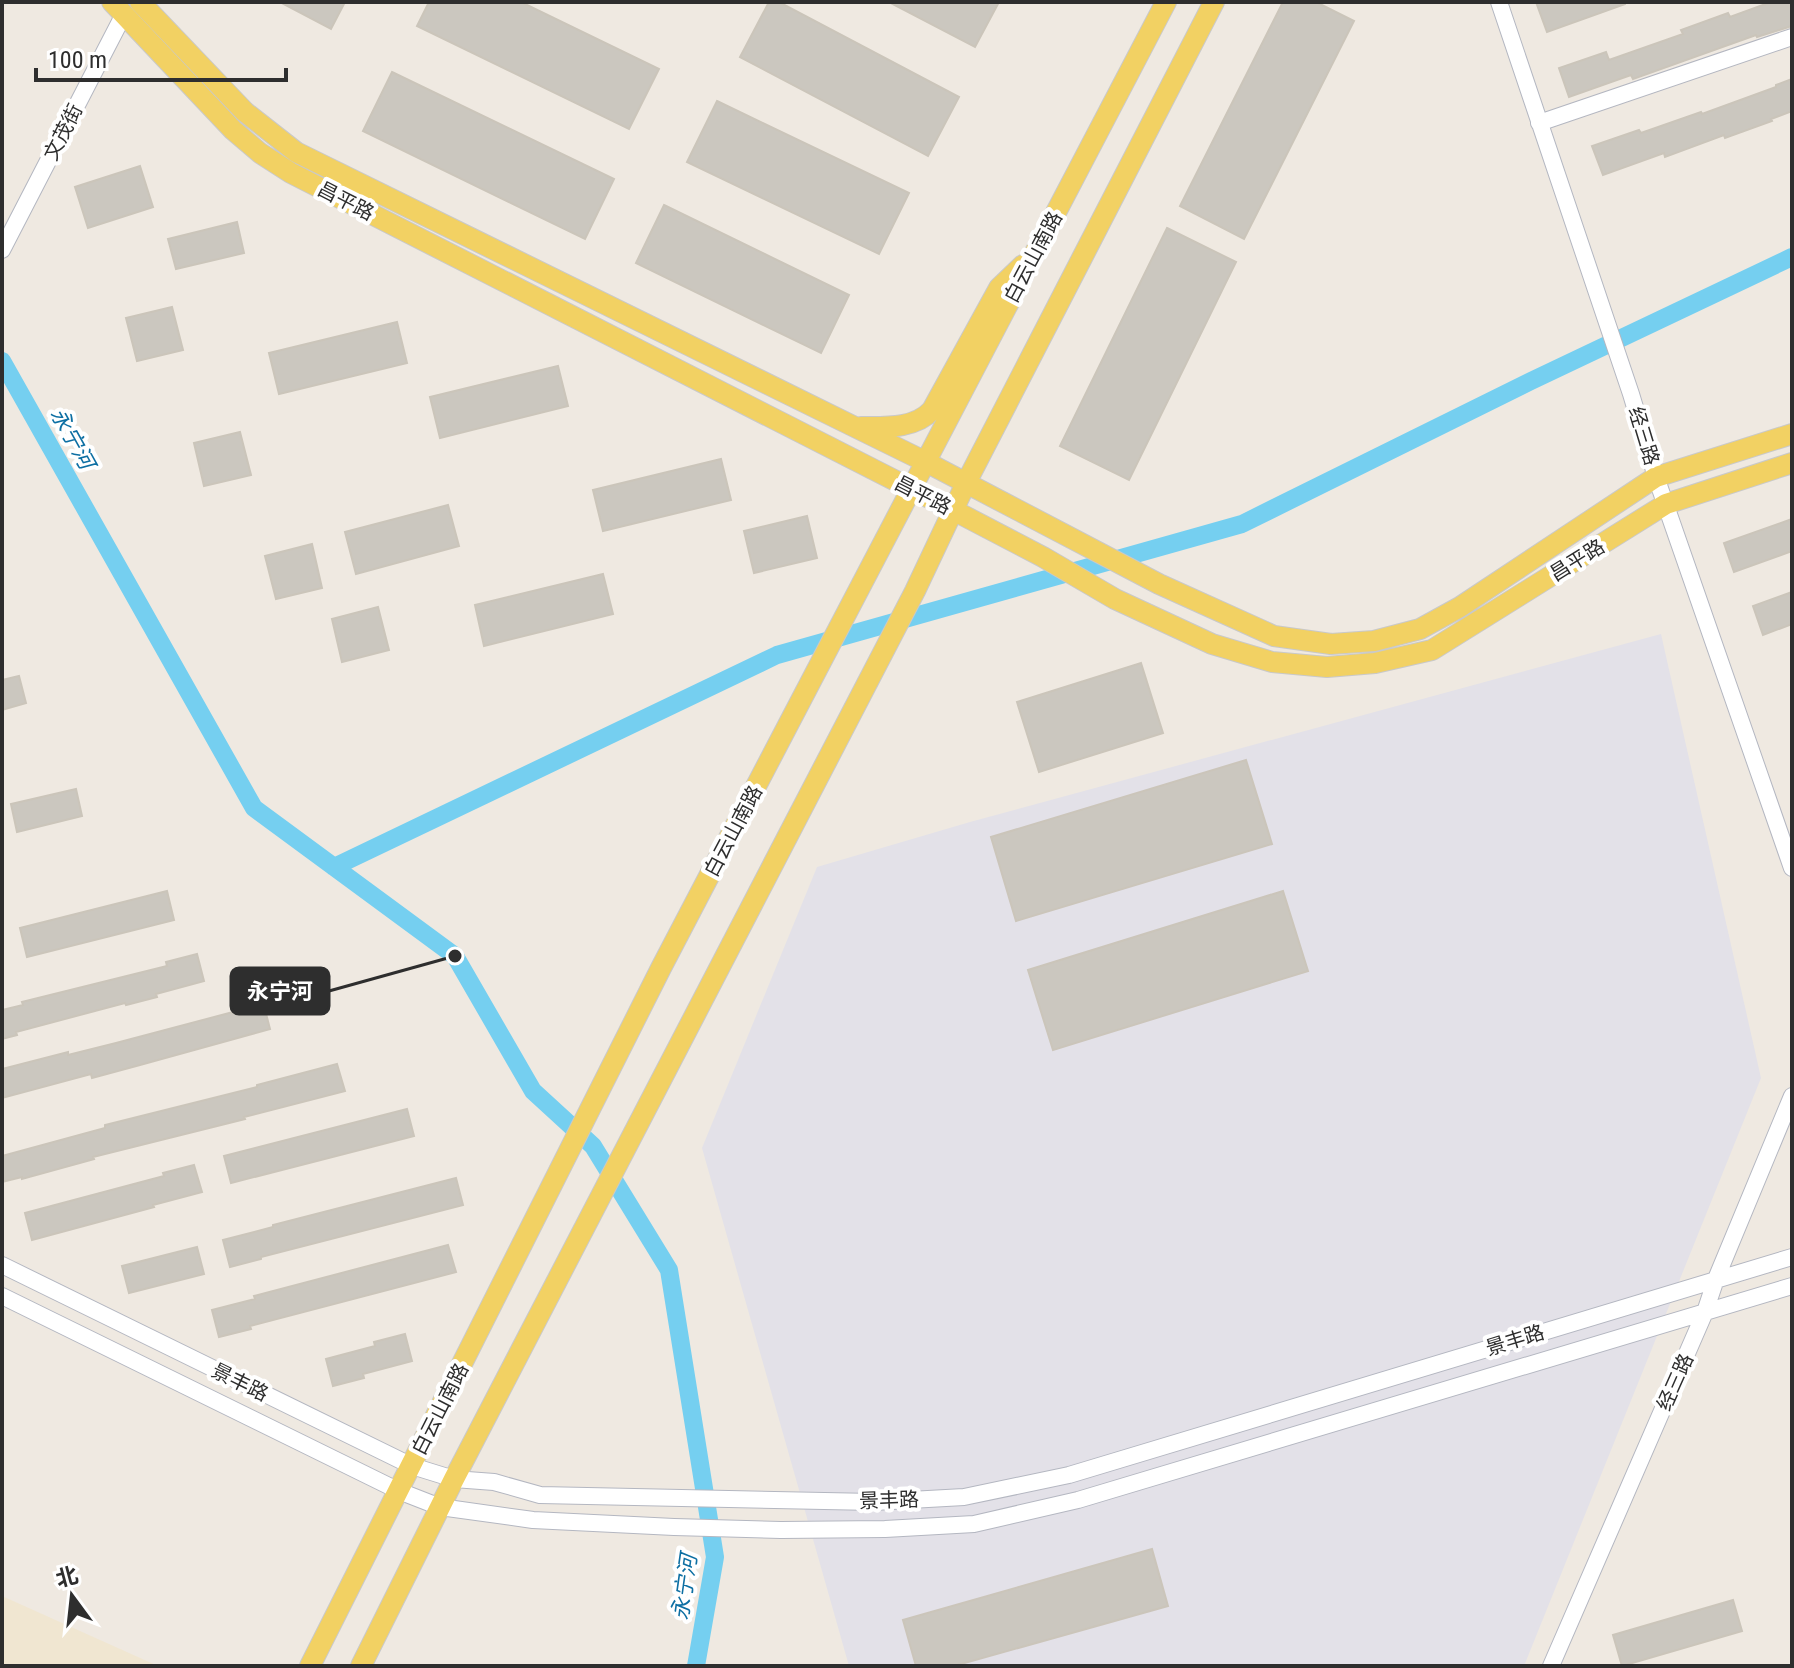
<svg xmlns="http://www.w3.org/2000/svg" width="1794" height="1668" viewBox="0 0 1794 1668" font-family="'Roboto Condensed','Noto Sans SC',sans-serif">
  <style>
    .industrial { fill: #e3e1e8 }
    .education { fill: #f0e6d1 }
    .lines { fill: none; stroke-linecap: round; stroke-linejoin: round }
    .canal { stroke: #75cff0; stroke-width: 18 }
    .building { fill: #cbc7bf; stroke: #cbc5ba; stroke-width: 2 }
    .minor-casing { stroke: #b4b7c1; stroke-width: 18 }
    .major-casing { stroke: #c9c9c9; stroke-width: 22 }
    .minor { stroke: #fff; stroke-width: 16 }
    .major { stroke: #f2d163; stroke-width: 20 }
    .labels { text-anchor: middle; stroke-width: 8; stroke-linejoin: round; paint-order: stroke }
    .street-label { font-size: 20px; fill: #2e2e2e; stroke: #fff }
    .water-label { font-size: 22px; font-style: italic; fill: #0d6fa3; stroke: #fff }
    .leader { fill: none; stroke: #2e2e2e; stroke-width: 3 }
    .callout-dot { fill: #2e2e2e; stroke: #fff; stroke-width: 3 }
    .callout { fill: #2e2e2e; stroke: #2e2e2e; stroke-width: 3 }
    .callout-label { font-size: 22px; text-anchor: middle; font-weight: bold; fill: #fff }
  </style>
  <rect width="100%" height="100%" fill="#efe9e1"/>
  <!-- industrial -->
  <path class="industrial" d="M1661 634 1761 1078 1524 1666H849L702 1148 817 867 970 822Z"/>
  <!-- education -->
  <path class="education" d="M2 1596 158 1666H2Z"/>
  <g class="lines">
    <!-- canal -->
    <path class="canal" d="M2 361 254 808 455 956 533 1091 593 1146 669 1270 715 1557 696 1666
      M334 867 777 655 1242 524 1531 381 1792 257"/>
  </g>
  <!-- building -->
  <path class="building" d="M280 2H345L331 29Z
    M429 2H521L659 69 629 129 417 26Z
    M769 2H779L959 97 928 156 740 57Z
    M889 2H999L975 47Z
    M1283 2H1316L1354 21 1244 239 1180 206Z
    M1536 2H1625V4L1547 32Z
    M1771 2H1792V26L1757 37 1756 35 1633 79 1631 75 1569 97 1559 68 1606 52 1609 60 1683 34 1681 30 1728 13 1730 17Z
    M392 72 614 179 585 239 363 131Z
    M1792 79V111L1771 119 1772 121 1725 138 1724 135 1665 157 1664 153 1603 175 1592 146 1639 130 1641 133 1701 112 1702 114 1776 87V85Z
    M717 101 909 193 879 254 687 162Z
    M140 166 153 207 88 228 75 187Z
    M664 205 849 295 821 353 636 263Z
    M237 222 244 253 176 269 168 239Z
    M1167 228 1236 262 1129 480 1060 446Z
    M172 307 183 350 137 361 126 318Z
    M397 322 407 363 279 394 269 353Z
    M558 366 568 406 440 438 430 397Z
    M240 432 251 475 204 486 194 443Z
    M721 459 731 500 603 531 593 490Z
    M448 505 459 546 356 574 345 532Z
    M807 516 817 558 754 573 744 531Z
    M1792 519V551L1734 572 1724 543Z
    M312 544 322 588 276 599 265 556Z
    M603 574 613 614 484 646 475 605Z
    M1792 592V624L1763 635 1753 606Z
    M378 607 389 650 342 662 332 619Z
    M1141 663 1163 733 1039 772 1017 702Z
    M19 676 26 703 2 710V680Z
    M1246 760 1272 844 1016 921 991 837Z
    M76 789 82 816 17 832 11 804Z
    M167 891 174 920 27 957 20 928Z
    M1283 891 1308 971 1053 1050 1028 970Z
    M197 954 204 981 156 994 157 997 126 1005 125 1003 16 1032 17 1035 2 1039V1010L23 1005 22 1002 167 966 166 962Z
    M263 1002 270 1029 140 1065 92 1078 91 1074 2 1098V1069L68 1052V1055L116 1043 233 1012 232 1010Z
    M337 1064 345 1091 244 1117 245 1119 93 1157 94 1159 22 1179V1177L2 1182V1156L105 1128V1125L257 1087V1085Z
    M407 1109 414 1136 231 1183 224 1156Z
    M194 1165 202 1192 153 1205 154 1207 32 1240 25 1213 164 1176 163 1173Z
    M456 1178 463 1205 261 1257V1259L230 1267 223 1240 273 1227V1225Z
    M448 1245 456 1272 250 1326 251 1329 219 1337 212 1310 255 1299 254 1296Z
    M197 1247 204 1274 129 1293 122 1266Z
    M405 1334 412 1361 363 1374 364 1378 333 1386 326 1359 375 1346 374 1342Z
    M1152 1549 1168 1606 954 1666H916L903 1620Z
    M1733 1600 1742 1631 1622 1666 1613 1635Z"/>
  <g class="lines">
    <defs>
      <path id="minor" d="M1499 2 1631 394 1656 477 1792 868
        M1539 123 1792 37
        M2 250 124 14
        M2 1265 412 1466 454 1479 494 1482 540 1495 874 1502 964 1497 1069 1475 1792 1257
        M2 1296 399 1491 440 1507 533 1520 674 1527 781 1530 885 1529 974 1524 1078 1500 1792 1286
        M1551 1666 1705 1312 1716 1279 1792 1096"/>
      <path id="major" d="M112 2 233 130 260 153 291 173 953 510 1043 557 1115 599 1212 644 1272 662 1327 667 1375 663 1432 650 1666 504 1792 463
        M140 2 245 112 296 152 926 462 1159 584 1274 636 1331 644 1374 641 1420 629 1460 607 1656 477 1792 434
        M861 427C885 427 915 429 932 410L999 288 1023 265
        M310 1666 661 968 1166 2
        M361 1666 454 1479 915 591 966 483 1214 2"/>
    </defs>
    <!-- minor casing -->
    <use href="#minor" class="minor-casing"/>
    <!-- major casing -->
    <use href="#major" class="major-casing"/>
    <!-- minor -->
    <use href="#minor" class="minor"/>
    <!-- major -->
    <use href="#major" class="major"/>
  </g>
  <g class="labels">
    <!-- street labels -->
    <g class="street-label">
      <text transform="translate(63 132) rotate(-63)" y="7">文茂街</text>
      <text transform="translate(346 201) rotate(27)" y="7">昌平路</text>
      <text transform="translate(1033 257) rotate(-62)" y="7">白云山南路</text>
      <text transform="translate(1644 436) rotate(73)" y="7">经三路</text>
      <text transform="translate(923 495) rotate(27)" y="7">昌平路</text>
      <text transform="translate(1577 560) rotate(-32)" y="7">昌平路</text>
      <text transform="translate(733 831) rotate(-62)" y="7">白云山南路</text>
      <text transform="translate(1515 1340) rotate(-17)" y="7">景丰路</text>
      <text transform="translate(240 1382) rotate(26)" y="7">景丰路</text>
      <text transform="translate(1675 1382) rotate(-66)" y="7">经三路</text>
      <text transform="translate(440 1409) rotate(-63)" y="7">白云山南路</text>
      <text transform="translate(889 1500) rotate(-2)" y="7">景丰路</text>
    </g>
    <!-- water labels -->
    <g class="water-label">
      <text transform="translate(73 438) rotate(61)" y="8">永宁河</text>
      <text transform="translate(684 1587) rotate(-82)" y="8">永宁河</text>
    </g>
  </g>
  <!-- callouts -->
  <path class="leader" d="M455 956L329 991"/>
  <circle class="callout-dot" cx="455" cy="956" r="8"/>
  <rect class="callout" x="231" y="968" width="98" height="46" rx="8"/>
  <g class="callout-label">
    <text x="280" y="999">永宁河</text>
  </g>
  <!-- border -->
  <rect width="1794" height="1668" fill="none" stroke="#2e2e2e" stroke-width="8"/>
  <!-- north arrow -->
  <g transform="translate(72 1596) rotate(345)" stroke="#ffffff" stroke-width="6" paint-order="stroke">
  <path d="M0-6L14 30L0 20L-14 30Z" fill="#2e2e2e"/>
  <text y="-12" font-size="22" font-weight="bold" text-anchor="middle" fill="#2e2e2e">北</text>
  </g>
  <!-- scale -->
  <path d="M36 68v12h250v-12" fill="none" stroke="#2e2e2e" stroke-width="4"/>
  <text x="48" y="68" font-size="24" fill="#2e2e2e" stroke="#ffffff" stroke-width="6" paint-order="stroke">100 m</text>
</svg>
